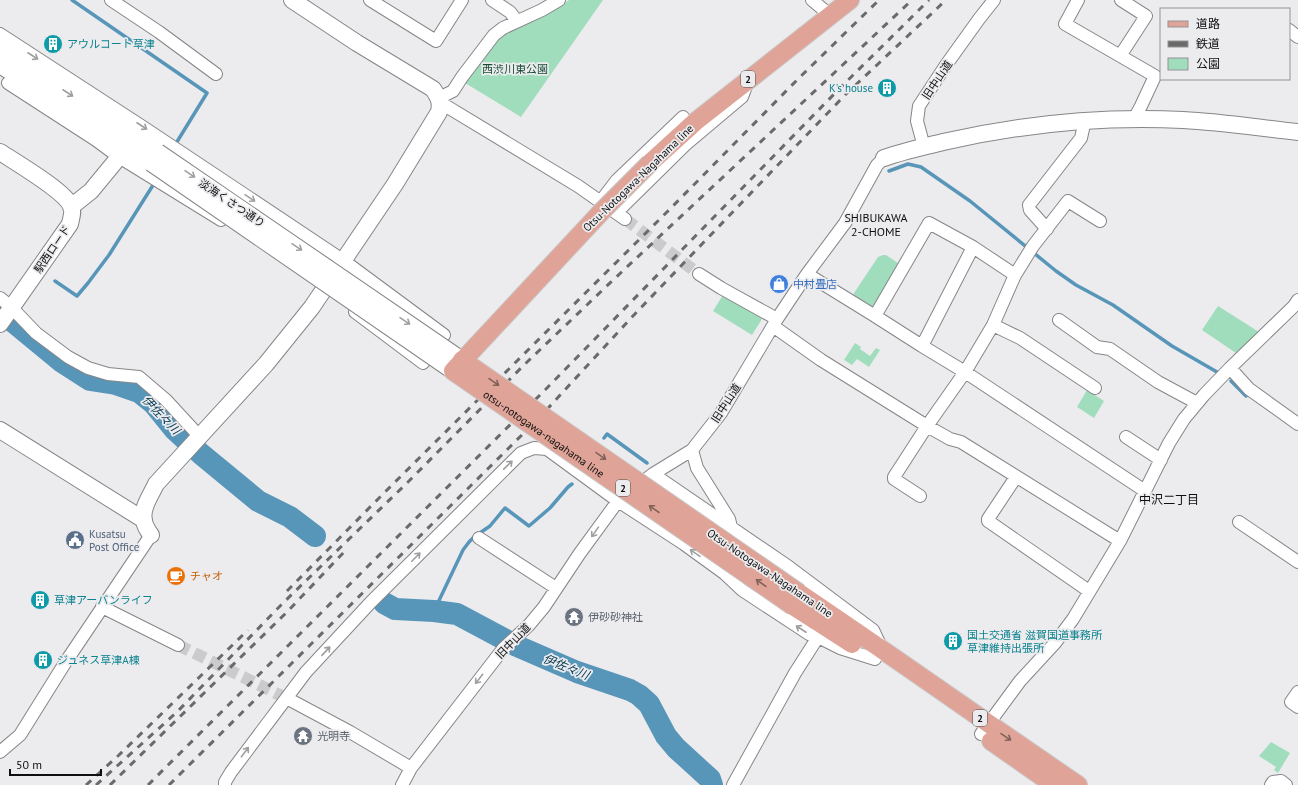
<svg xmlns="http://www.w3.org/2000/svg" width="1298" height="785" viewBox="0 0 1298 785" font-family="'PT Sans','Noto Sans JP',sans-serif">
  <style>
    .green { fill: #a0ddbd }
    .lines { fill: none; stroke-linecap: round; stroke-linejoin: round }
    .stream { stroke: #5896b9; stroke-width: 3.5 }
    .river { stroke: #5896b9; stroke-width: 22 }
    .street-tunnel { stroke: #cbcbce; stroke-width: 12; stroke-dasharray: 12 6; stroke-linecap: butt }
    .street-casing { stroke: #868689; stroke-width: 14 }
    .secondary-casing { stroke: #868689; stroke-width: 18 }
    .primary-casing { stroke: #cacaca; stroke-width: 20 }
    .street { stroke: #fff; stroke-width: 12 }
    .secondary { stroke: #fff; stroke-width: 16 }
    .primary { stroke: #dfa497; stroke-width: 18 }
    .rail { stroke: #6a6a6b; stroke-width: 3; stroke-dasharray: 7 7; stroke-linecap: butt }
    .secondary-bridge-casing { stroke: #868689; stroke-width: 18; stroke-linecap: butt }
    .primary-bridge-casing { stroke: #cacaca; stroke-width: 20; stroke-linecap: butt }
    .secondary-bridge { stroke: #fff; stroke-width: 16 }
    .primary-bridge { stroke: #dfa497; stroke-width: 18 }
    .oneway { stroke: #9f9f9f }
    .oneway2 { stroke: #81615a }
    .labels { text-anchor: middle; stroke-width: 3.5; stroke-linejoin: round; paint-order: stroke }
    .shield { fill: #ececef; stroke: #515153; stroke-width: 1 }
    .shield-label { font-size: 10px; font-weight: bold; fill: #0f0f10 }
    .culture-label { font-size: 11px; fill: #0d838f; stroke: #ececef; text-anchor: start }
    .park-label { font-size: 11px; fill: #184c35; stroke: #ececef }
    .street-label { font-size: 11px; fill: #0f0f10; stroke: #ececef }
    .shop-label { font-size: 11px; fill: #366cbe; stroke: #ececef; text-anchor: start }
    .service-label { font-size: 11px; fill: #4e5e75; stroke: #ececef; text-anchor: start }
    .food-label { font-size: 11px; fill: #c56008; stroke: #ececef; text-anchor: start }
    .worship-label { font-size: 11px; fill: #5b616d; stroke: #ececef; text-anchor: start }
    .neighbourhood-label { font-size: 12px; fill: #0f0f10; stroke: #ececef }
    .water-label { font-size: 12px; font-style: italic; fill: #00364f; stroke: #ececef }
  </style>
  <rect width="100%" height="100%" fill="#ececef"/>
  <!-- green -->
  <path class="green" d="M569 0H603L521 117 465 83C477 66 489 45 506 33 526 20 550 15 569 0Z
    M883 255H886L898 263 899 266 878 305 871 306 854 295V293L878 257Z
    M723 295 760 315 762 319 752 335 713 311Z
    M1218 306 1259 332 1236 353 1202 330Z
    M855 343 861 347 860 349 870 356 876 348 880 350 869 367 857 359 852 365 844 360Z
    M1087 390 1104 401 1094 418 1077 407Z
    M1271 742 1290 753 1278 773 1274 770 1276 767 1259 756Z"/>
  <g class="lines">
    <!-- stream -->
    <path class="stream" d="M72 0 207 93 175 145
      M889 171 908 164 921 167 970 201 1056 271 1076 285 1113 305 1172 346 1217 372
      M55 281 77 296 88 283 109 255 155 182
      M1231 381 1246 396
      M604 438 607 434 647 463
      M434 611 463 550 469 542 474 537 490 526 505 508 529 526 550 508 568 487 572 484"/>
    <!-- river -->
    <path class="river" d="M0 311 62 362 90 380 116 384 139 392 154 404 175 430 201 454 258 501 290 517 315 536
      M384 603 395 609 434 611 457 614 517 646 577 672 630 690 639 695 649 704 666 736 676 748 710 779 712 785"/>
    <!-- street-tunnel -->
    <path class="street-tunnel" d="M625 219 699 274
      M178 645 292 701"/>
    <defs>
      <path id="street" d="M111 0 159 32 216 74
        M370 0 436 41 462 0
        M492 0 510 12 517 21
        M812 0 831 16
        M1078 0 1065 24 1155 76 1141 106 1134 119
        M1289 30 1298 37
        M0 34 143 127 344 261 444 335 423 363 355 312
        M1120 56 1146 16 1121 0
        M8 83 96 140 119 157 221 220
        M439 98 453 91 462 77 494 35 503 28 542 10 559 0
        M441 103 578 186 625 219
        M924 147 917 121 919 106 946 65 979 19 994 0
        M601 201 617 180 683 117
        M617 212 685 145 742 97 748 81
        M1047 229 1030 210 1029 205 1081 138 1085 120
        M699 274 721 288 777 319
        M807 274 875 316 929 223 973 247 1015 275 993 325 965 372 927 426 894 477V479L920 496
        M1015 275 1033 246 1068 201 1100 221
        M0 298 11 307 36 333 68 357 88 368 108 374 139 377 166 400 200 437
        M875 316 922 346 965 372 1145 491
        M1059 320 1097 347 1110 349 1158 382 1197 403
        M993 325 1020 338 1095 388
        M773 326 821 360 927 426 950 439 961 442 1120 541
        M922 346 973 247
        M1230 368 1249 389 1298 424
        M1126 437 1161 460
        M692 450 697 468 729 519 731 527
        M653 474 789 567 873 630 881 647
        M1016 477 988 519V521L1089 591
        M1239 522 1298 562
        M479 538 556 588
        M102 607 178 645
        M1298 692 1291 702 1298 707
        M292 701 350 732 411 768
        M981 734 1020 681 1055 643 1073 619 1120 541 1169 443 1184 419 1204 395 1230 368 1294 306 1298 300
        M0 752 20 735 65 663 151 535
        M225 785V782L231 772 306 672 371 602 521 453 534 448 547 449 618 501 684 544 724 573 742 590 809 634 818 637 840 648 875 659
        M402 785 411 768 503 649 529 625 544 607 580 553 618 501 653 474 692 450 721 413 777 319 807 274 845 223 877 165 884 158
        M733 785 795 673 818 637
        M1271 785 1273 782 1281 781 1286 785"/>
      <path id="secondary" d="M0 49 158 152
        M0 65 151 163
        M0 152C15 162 65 191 71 206 74 212 71 218 70 224L0 324
        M884 158C903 151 923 147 943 142 1022 124 1102 116 1183 120 1222 122 1260 128 1298 132
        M71 207 91 191 119 157
        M0 430 144 520
        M151 535C148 531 145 526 144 521 141 508 151 495 156 484L266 364 312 307 395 184 439 112C441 102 439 98 433 89L357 43 292 0"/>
      <path id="primary" d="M650 163 695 122 850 0
        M799 593C893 656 985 722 1078 785
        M793 606 852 644
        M991 741 1054 785"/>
    </defs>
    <!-- street casing -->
    <use href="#street" class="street-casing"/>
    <!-- secondary casing -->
    <use href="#secondary" class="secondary-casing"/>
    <!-- primary casing -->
    <use href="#primary" class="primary-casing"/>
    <!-- street -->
    <use href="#street" class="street"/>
    <!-- secondary -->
    <use href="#secondary" class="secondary"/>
    <!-- primary -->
    <use href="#primary" class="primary"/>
    <!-- rail -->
    <path class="rail" d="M287 591 384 493 669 210 797 80 879 0
      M86 785 119 755 248 630
      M96 785 177 712 285 601 408 482 525 364 612 281 912 0
      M110 785 287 612 344 552
      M148 785 546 389 841 87 929 0
      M169 785 539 418 632 317 845 95 946 0"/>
    <defs>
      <path id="secondary-bridge" d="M158 152 462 360
        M151 163 453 371"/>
      <g id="primary-bridge">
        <path id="s1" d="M650 163 603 210 453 371 793 606"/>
        <path d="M462 360 799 593"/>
      </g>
    </defs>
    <!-- secondary-bridge casing -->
    <use href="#secondary-bridge" class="secondary-bridge-casing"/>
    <!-- primary-bridge casing -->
    <use href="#primary-bridge" class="primary-bridge-casing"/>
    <!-- secondary-bridge -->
    <use href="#secondary-bridge" class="secondary-bridge"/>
    <!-- primary-bridge -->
    <use href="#primary-bridge" class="primary-bridge"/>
  </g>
  <!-- one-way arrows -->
  <defs><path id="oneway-shaft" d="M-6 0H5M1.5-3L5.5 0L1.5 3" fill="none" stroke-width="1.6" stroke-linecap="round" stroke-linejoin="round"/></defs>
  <g class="oneway">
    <use href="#oneway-shaft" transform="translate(33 56) rotate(33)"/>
    <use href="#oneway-shaft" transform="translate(68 93) rotate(33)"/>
    <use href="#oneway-shaft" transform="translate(142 126) rotate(33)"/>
    <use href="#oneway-shaft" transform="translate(190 174) rotate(34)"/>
    <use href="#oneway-shaft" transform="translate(250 198) rotate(34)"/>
    <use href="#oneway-shaft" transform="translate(297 247) rotate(34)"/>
    <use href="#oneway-shaft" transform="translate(405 321) rotate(34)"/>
    <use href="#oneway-shaft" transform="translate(508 465) rotate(-44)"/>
    <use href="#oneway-shaft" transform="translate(595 532) rotate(125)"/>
    <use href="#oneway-shaft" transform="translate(695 553) rotate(-145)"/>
    <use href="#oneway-shaft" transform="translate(416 557) rotate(-45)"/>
    <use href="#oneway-shaft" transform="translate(801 629) rotate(-147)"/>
    <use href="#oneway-shaft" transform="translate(326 651) rotate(-47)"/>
    <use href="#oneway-shaft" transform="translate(479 679) rotate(128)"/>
    <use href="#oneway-shaft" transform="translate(245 752) rotate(-53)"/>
  </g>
  <g class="oneway2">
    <use href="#oneway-shaft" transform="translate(494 382) rotate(35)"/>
    <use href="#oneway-shaft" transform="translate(601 456) rotate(35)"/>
    <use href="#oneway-shaft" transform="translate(654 509) rotate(-145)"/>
    <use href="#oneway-shaft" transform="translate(761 583) rotate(-145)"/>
    <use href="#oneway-shaft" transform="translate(1006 737) rotate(34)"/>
  </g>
  <!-- icons -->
  <defs>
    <symbol id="building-disc" viewBox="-11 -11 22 22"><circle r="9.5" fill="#0f9aa8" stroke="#ececef"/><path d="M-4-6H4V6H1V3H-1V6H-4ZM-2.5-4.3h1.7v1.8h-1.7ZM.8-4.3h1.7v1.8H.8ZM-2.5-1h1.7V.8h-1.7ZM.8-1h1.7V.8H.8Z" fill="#fff"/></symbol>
    <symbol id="shop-disc" viewBox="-11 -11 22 22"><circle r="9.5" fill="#3f7fe0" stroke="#ececef"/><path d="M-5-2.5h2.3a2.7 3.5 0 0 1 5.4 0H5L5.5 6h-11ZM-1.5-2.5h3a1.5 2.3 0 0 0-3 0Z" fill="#fff"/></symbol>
    <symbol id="civic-disc" viewBox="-11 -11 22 22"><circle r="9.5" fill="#5c6f8a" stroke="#ececef"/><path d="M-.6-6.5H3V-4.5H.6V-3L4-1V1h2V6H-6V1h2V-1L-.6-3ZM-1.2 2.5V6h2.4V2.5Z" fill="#fff"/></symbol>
    <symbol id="cafe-disc" viewBox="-11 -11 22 22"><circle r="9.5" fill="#e8710a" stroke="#ececef"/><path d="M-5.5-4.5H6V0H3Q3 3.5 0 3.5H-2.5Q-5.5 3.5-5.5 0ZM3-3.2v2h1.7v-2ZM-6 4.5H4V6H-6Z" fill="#fff"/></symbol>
    <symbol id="temple-disc" viewBox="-11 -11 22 22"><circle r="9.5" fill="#6b7280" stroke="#ececef"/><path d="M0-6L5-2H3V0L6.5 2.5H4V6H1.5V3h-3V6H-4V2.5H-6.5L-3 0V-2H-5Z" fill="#fff"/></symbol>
  </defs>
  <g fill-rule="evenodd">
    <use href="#building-disc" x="42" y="33" width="22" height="22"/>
    <use href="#building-disc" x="876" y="77" width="22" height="22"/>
    <use href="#shop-disc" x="768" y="273" width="22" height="22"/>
    <use href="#civic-disc" x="64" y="529" width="22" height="22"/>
    <use href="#cafe-disc" x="165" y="565" width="22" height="22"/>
    <use href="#building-disc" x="29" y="589" width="22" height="22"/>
    <use href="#temple-disc" x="563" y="606" width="22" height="22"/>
    <use href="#building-disc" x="942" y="630" width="22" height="22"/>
    <use href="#building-disc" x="32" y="649" width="22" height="22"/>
    <use href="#temple-disc" x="292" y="725" width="22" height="22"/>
  </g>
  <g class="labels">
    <!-- shield labels -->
    <g class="shield">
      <rect x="741" y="71" width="14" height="16" rx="3"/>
      <rect x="616" y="480" width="14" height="16" rx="3"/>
      <rect x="973" y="710" width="14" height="16" rx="3"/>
    </g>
    <g class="shield-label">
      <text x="748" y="83">2</text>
      <text x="623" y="492">2</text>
      <text x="980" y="722">2</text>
    </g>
    <!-- culture labels -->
    <g class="culture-label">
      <text x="67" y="48">アウルコート草津</text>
      <text x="873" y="92" text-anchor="end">K's house</text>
      <text x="54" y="604">草津アーバンライフ</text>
      <text x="967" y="639">国土交通省 滋賀国道事務所<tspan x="967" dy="13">草津維持出張所</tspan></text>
      <text x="57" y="664">ジュネス草津A棟</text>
    </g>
    <!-- park labels -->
    <g class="park-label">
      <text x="515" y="73">西渋川東公園</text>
    </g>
    <!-- street labels -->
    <g class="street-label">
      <text transform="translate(937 80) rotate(-56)" y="4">旧中山道</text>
      <text transform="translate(638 178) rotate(-44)" y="4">Otsu-Notogawa-Nagahama line</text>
      <text transform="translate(232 203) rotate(34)" y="4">淡海くさつ通り</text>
      <text transform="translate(52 249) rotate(-56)" y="4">駅西ロード</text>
      <text transform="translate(726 403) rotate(-57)" y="4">旧中山道</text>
      <text dy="4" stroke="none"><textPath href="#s1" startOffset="397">otsu-notogawa-nagahama line</textPath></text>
      <text transform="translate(770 573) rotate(34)" y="4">Otsu-Notogawa-Nagahama line</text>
      <text transform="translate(513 641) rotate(-46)" y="4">旧中山道</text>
    </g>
    <!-- shop labels -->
    <g class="shop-label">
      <text x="793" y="288">中村畳店</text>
    </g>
    <!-- service labels -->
    <g class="service-label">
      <text x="89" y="538">Kusatsu<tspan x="89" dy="13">Post Office</tspan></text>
    </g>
    <!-- food labels -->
    <g class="food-label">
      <text x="190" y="580">チャオ</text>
    </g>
    <!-- worship labels -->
    <g class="worship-label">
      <text x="588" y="621">伊砂砂神社</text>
      <text x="317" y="740">光明寺</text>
    </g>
    <!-- neighbourhood labels -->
    <g class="neighbourhood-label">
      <text x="876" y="222">SHIBUKAWA<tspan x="876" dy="14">2-CHOME</tspan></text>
      <text x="1169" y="504">中沢二丁目</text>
    </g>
    <!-- water labels -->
    <g class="water-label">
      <text transform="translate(161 415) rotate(46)" y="4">伊佐々川</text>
      <text transform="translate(566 667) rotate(22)" y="4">伊佐々川</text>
    </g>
  </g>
  <!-- legend -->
  <rect x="1160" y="8" width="130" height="72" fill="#ececef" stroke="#949496"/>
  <rect x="1168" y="21" width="20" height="6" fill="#dfa497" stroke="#949496"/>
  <text x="1196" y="28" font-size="12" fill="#0f0f10">道路</text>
  <rect x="1168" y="41" width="20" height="6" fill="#6a6a6b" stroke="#949496"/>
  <text x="1196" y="48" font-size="12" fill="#0f0f10">鉄道</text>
  <rect x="1168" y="58" width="20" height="12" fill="#a0ddbd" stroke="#949496"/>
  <text x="1196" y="68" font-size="12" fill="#0f0f10">公園</text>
  <!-- scale -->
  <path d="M10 769v6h91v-6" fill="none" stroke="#0f0f10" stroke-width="2"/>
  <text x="16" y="769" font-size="12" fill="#0f0f10" stroke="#ececef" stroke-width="3" paint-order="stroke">50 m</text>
</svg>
